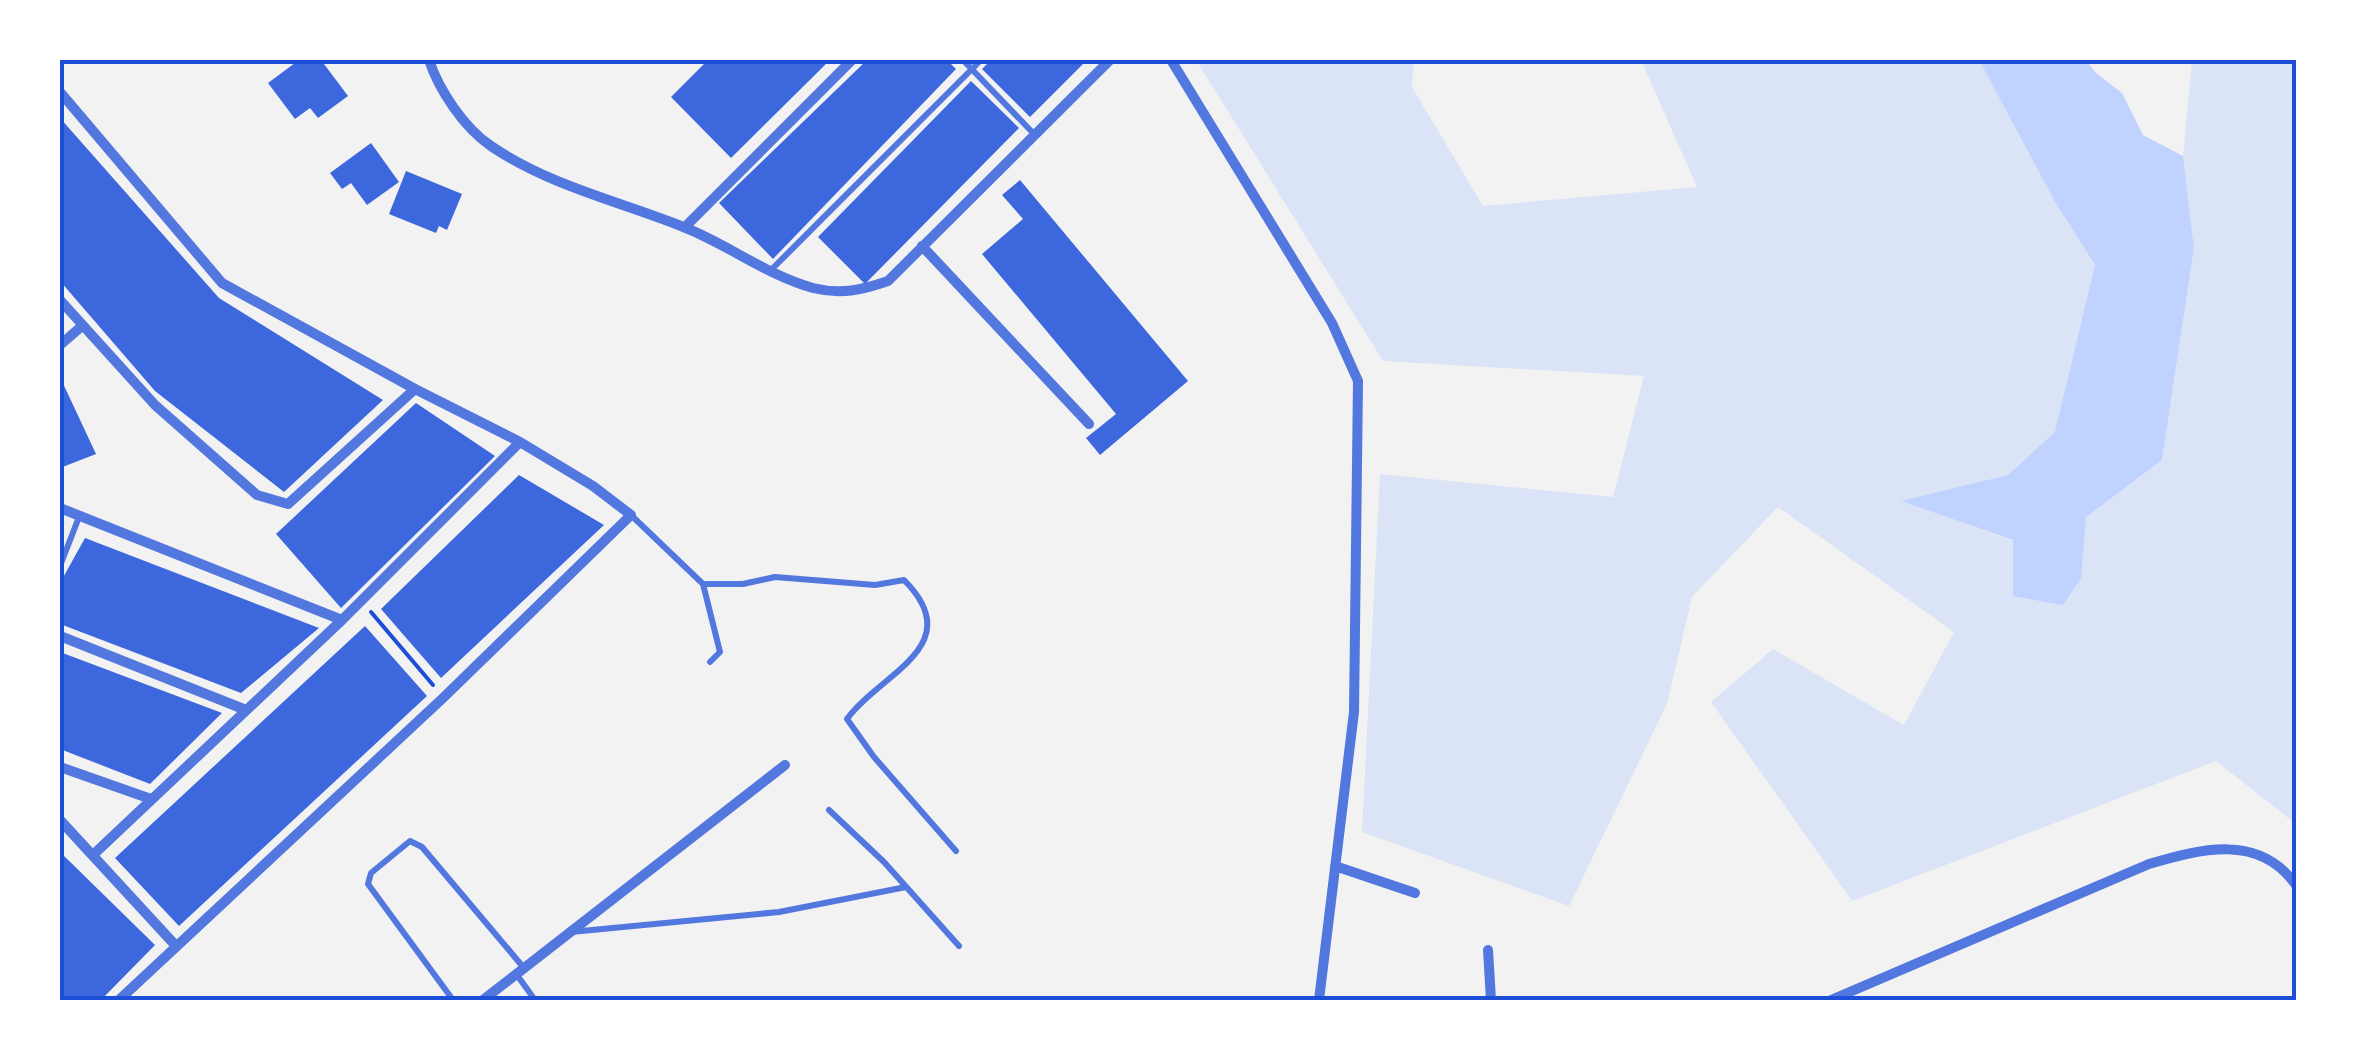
<svg xmlns="http://www.w3.org/2000/svg" width="2356" height="1060" viewBox="0 0 2356 1060" font-family="Helvetica,sans-serif">
  <style>
    .green { fill: #dbe4f7 }
    .water { fill: #bfd3fe }
    .building { fill: #3d67dc }
    .lines { fill: none; stroke-linecap: round; stroke-linejoin: round }
    .path { stroke: #1d4ed8; stroke-width: 4 }
    .service { stroke: #5277de; stroke-width: 6 }
    .minor { stroke: #5277de; stroke-width: 10 }
    .neatline { fill: none; stroke: #1d4ed8; stroke-width: 4 }
  </style>
  <rect width="100%" height="100%" fill="#f2f2f2"/>
  <!-- green -->
  <path class="green" d="M1196 60H1414L1412 87 1483 206 1697 187 1641 60H1979L2055 202 2095 265 2056 432 2008 475 1904 501 2013 541 2081 578 2085 517 2162 460 2194 248 2183 156 2192 60H2296V824L2216 761 1852 901 1711 702 1773 649 1904 725 1954 632 1778 507 1692 597 1667 704 1569 906 1362 832 1380 474 1613 497 1644 376 1383 361Z"/>
  <!-- water -->
  <path class="water" d="M1979 60H2086L2096 73 2122 93 2143 135 2183 156 2194 248 2162 460 2086 517 2081 578 2063 605 2013 596V540L1901 501 2008 475 2055 432 2095 265 2055 202Z"/>
  <!-- building -->
  <path class="building" d="M299 60H321L348 96 318 118 310 108 295 119 268 83Z
    M708 60H830L731 158 671 97Z
    M867 60H947L956 69 773 259 719 203Z
    M991 60H1087L1030 117 982 69Z
    M971 81 1019 128 865 284 818 237Z
    M60 118 219 298 383 400 284 492 155 391 60 281Z
    M371 143 399 182 367 205 351 183 342 189 330 173Z
    M406 171 462 194 447 230 439 226 436 233 389 214Z
    M1020 180 1188 381 1100 455 1086 438 1116 414 982 254 1023 219 1002 195Z
    M60 377 96 454 60 468Z
    M416 403 495 456 341 608 276 534Z
    M519 475 604 525 441 678 381 609Z
    M85 538 319 628 241 693 60 624V583Z
    M365 626 427 696 179 926 115 858Z
    M60 652 222 713 150 784 60 749Z
    M60 852 155 945 101 1000H63L60 997Z"/>
  <g class="lines">
    <!-- path -->
    <path class="path" d="M371 612 433 685"/>
    <!-- service -->
    <path class="service" d="M963 60 1034 134
      M771 270 981 60
      M632 516 703 584H743L775 577 875 585 904 580C970 646 879 674 847 719L874 757 956 851
      M60 566 79 517
      M703 584 720 652 710 662
      M829 810 884 862 959 946
      M571 932 779 912 906 887
      M517 975 535 1000
      M453 1000 368 884 371 873 410 841 422 847 524 968"/>
    <!-- minor -->
    <path class="minor" d="M429 60C439 90 464 128 491 146 548 185 618 201 681 226 726 243 766 275 813 288 841 295 862 290 888 281L1110 60
      M1171 60 1332 323 1358 381 1354 712 1319 1000
      M60 92 222 283 415 389 520 442 593 486 631 515 443 698 119 1000
      M685 227 852 60
      M922 246 1089 424
      M60 300 155 405 257 495 288 504 415 389
      M60 345 82 326
      M60 508 342 620
      M60 636 246 710
      M60 767 151 799
      M60 820 176 946
      M94 854 342 620 520 442
      M1335 866 1415 893
      M1488 950 1491 1000
      M483 1000 785 765
      M1831 1000 2149 864C2201 849 2259 833 2296 885"/>
  </g>
  <!-- border -->
  <rect width="2356" height="1060" fill="none" stroke="#ffffff" stroke-width="125"/>
  <rect x="62" y="62" width="2232" height="936" class="neatline"/>
</svg>
